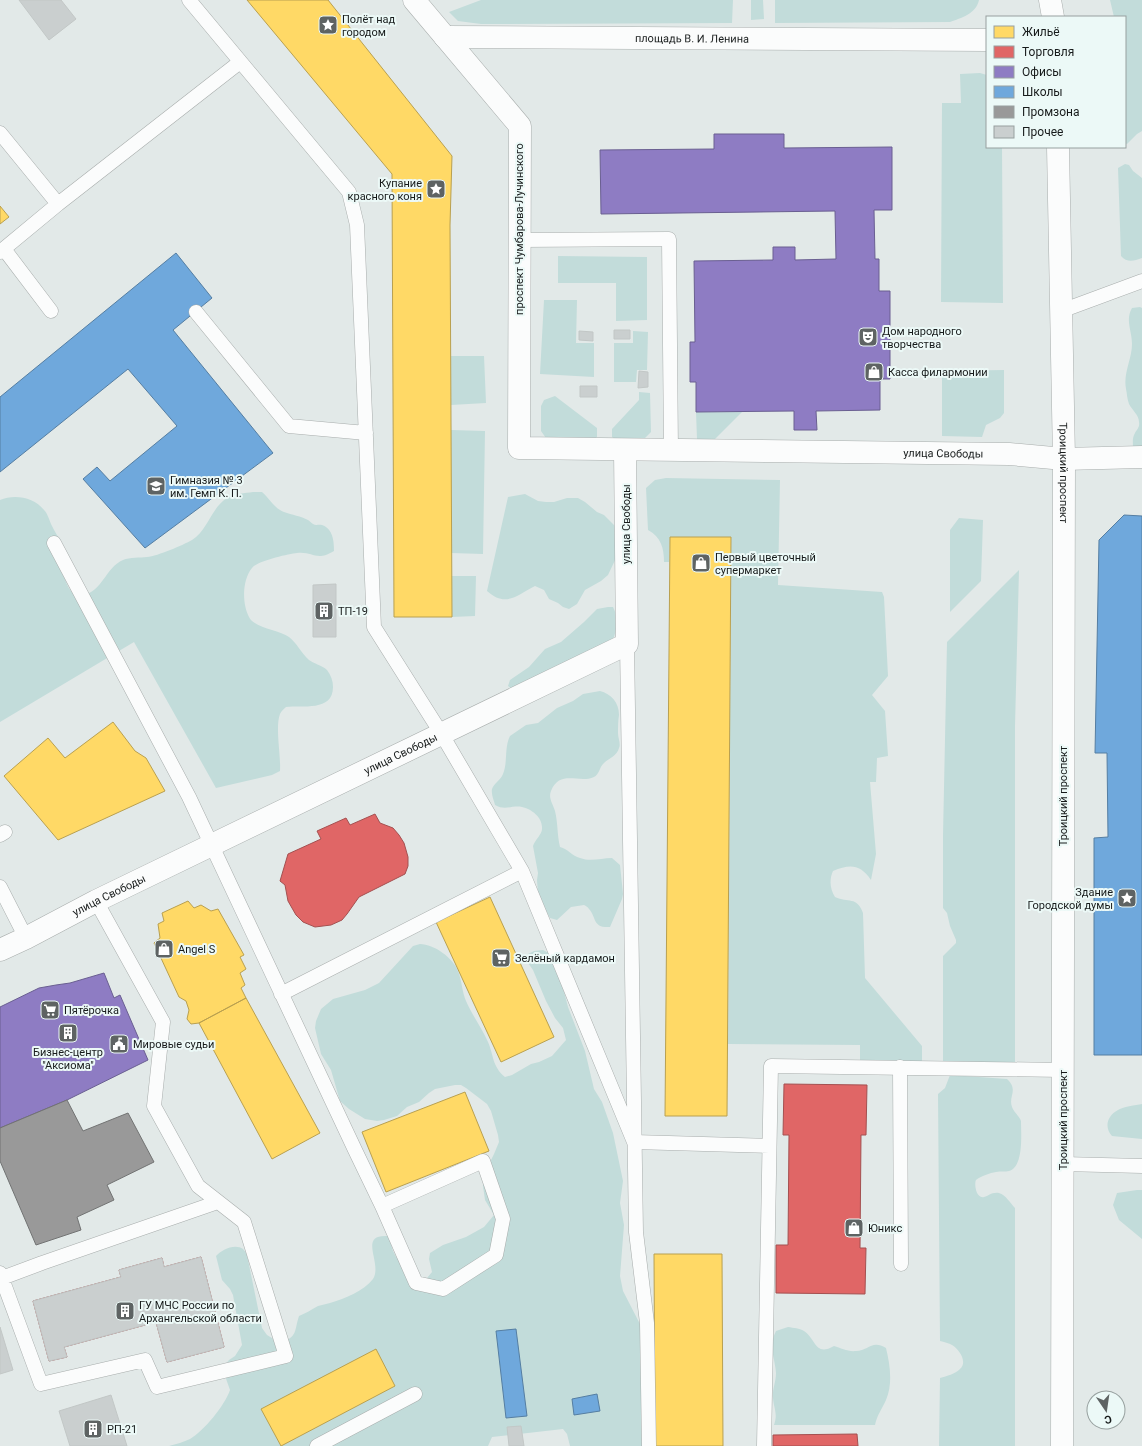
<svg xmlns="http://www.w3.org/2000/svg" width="1142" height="1446" viewBox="0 0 1142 1446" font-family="Roboto,sans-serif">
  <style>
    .green { fill: #c2dcda }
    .homes { fill: #ffd966; stroke: #b9a050 }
    .shops { fill: #e06666; stroke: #a45050 }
    .offices { fill: #8e7cc3; stroke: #6a5f91 }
    .schools { fill: #6fa8dc; stroke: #557ea2 }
    .industry { fill: #999; stroke: #727373 }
    .building { fill: #cacfcf; stroke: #c2c7c6 }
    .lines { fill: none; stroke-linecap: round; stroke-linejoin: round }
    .service-casing { stroke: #a8adac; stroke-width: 15 }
    .minor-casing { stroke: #a8adac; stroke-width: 23 }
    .secondary-casing { stroke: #a8adac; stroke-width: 23 }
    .service { stroke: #fbfcfc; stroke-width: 14 }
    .minor { stroke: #fbfcfc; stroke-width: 22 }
    .secondary { stroke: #fbfcfc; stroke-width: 22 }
    .labels { text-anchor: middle; stroke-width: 4; stroke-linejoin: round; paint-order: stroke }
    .poi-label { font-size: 11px; fill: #171b1b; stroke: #ecf9f7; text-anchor: start }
    .street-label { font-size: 11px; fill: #171b1b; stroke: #ecf9f7 }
  </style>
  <rect width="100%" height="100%" fill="#e2e9e8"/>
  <!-- green -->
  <path class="green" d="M481 0H733L732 23 481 24 458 21 449 12Z
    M751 0H763L764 19 751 20Z
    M775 0H979C976 14 961 18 950 22L775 23Z
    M1110 0H1142V131L1137 134 1127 144 1125 143V17H1114Z
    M980 73 987 75V147H1002L1003 303 941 302 942 103H961L960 74Z
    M1125 164 1129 165 1133 171 1142 178V258C1134 261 1127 263 1121 256L1118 168Z
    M558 256 647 257V320L616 321V283H558Z
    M544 300H577L576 343H594V377L540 374Z
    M1140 307 1142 308V453L1133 448C1133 443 1132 438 1135 433 1137 429 1140 427 1139 422 1139 415 1132 410 1129 404 1127 399 1127 393 1126 389 1123 373 1132 359 1132 344 1132 331 1125 320 1132 308Z
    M633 331 648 332 647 370H637L636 382H614V343H633Z
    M451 356H484L486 403 451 405Z
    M1004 370V413L1000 418 986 425 982 437 942 436V371Z
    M639 392 650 393 651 432 644 439 616 440 612 437V429L639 400Z
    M555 396 597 428V437L593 440 548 441 541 431V406L544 400Z
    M743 411 715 439H697L696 412Z
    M451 430 485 431 483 554 451 553Z
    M666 478 780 480 778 585 882 592 884 597 888 676 872 695 885 711 888 756 877 758 876 782H870L876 854 871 880C860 864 850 864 833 871 829 880 830 889 835 897 848 903 857 896 863 913L865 978 922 1046V1062L860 1061V1045L728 1044 731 538 670 537 669 562H664C664 548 661 537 648 530L646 488 655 480Z
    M253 492H262C269 498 275 509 284 512 292 515 301 516 308 520 310 521 311 523 313 524 316 526 319 524 322 525 333 529 334 541 334 551 316 562 313 551 297 553 288 554 257 561 252 568 242 580 242 604 249 617 254 628 279 630 289 637 297 643 301 653 309 660 314 664 322 665 327 670 331 675 333 681 333 687 333 712 302 705 286 707 284 709 281 711 280 714 275 727 281 755 280 771L272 775 216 788 134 642 0 722V500C14 494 34 497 44 510 48 514 49 520 52 526 54 530 57 535 59 539 64 553 59 598 83 595 102 592 106 567 123 560 130 557 140 558 147 557 158 556 183 545 192 540 208 530 211 508 227 498 234 494 245 493 253 492Z
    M525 494 538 501 546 502H554L567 498H578L585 502 597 512 604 515 615 526 617 556 608 575 601 581 585 590 577 604 569 609 563 607 558 603 549 599 544 590 535 586C517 595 506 608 487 591L508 497Z
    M959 518 983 520 981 581 950 612V530Z
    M1019 570 1015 726V1063L943 1062V956L956 943V940L950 926 947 913 943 908V836L947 642Z
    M451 576H476L475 616 452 617Z
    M608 607H613C619 618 617 631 612 642L513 690 508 686 510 680 529 667 545 649 561 642 584 622 597 609Z
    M600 691C611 694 619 702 619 715 618 721 618 727 618 733 618 738 621 744 619 748 617 756 609 758 604 763 599 767 600 774 594 777 579 784 560 769 551 791 548 798 553 804 555 811 558 823 557 835 560 847 568 849 572 856 580 858 591 862 601 858 612 858L620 865 623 894 622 899 610 927C592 928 597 918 589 909 588 907 586 906 584 905L571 907 557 920 550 918 540 900 538 894 537 880 538 873 533 846C535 840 542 834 542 829 543 818 532 809 522 807 512 805 505 811 495 805 494 800 491 795 492 789 494 783 501 780 503 774 508 762 504 748 510 736L526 725 538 723 557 708 573 701 583 694Z
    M420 944C434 944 453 958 458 971 462 981 462 992 466 1001 472 1015 482 1028 488 1042 494 1056 492 1066 505 1077L512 1075 531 1064 539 1062 552 1056 566 1040 563 1028 555 1018 546 1001 533 970 526 960 528 954 534 951 543 950 549 953 560 976 568 1007 585 1051 594 1089 602 1102 613 1133 623 1181 620 1203 624 1225 620 1276 623 1291 642 1328 647 1446H570L567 1434 563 1429 492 1437 488 1446H169C176 1444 184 1442 190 1439 204 1431 225 1405 230 1390L224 1373 225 1365 229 1360 235 1356 242 1345 233 1295 230 1289 222 1280 216 1256C221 1250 235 1243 243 1249 245 1251 246 1253 247 1255L262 1328 267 1335 280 1343C298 1337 294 1331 299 1316 306 1313 311 1310 318 1306 322 1305 326 1304 330 1303 344 1299 364 1291 373 1279 383 1263 357 1234 388 1236 391 1241 391 1246 393 1251 398 1263 409 1271 419 1279L427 1278 432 1272 429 1259 430 1253 443 1245 466 1237 484 1227 494 1215 485 1200 483 1186 486 1165 491 1160 494 1154 499 1142 498 1135 491 1111 487 1104 466 1088 461 1085H455L435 1089 429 1093 419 1102 407 1107 397 1116 384 1120 377 1121 365 1119 349 1109 340 1101 331 1070 321 1054 315 1028 316 1021 321 1009 333 999 365 990 379 983 413 946Z
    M950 1075 1007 1079C1019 1090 1008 1096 1012 1107 1014 1113 1019 1115 1021 1121 1021 1133 1024 1167 1009 1171 1005 1172 1001 1171 996 1172 990 1173 981 1176 976 1180 974 1184 976 1199 984 1197 989 1196 991 1192 999 1193 1006 1195 1010 1203 1015 1208V1446H939L940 1378C947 1376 955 1374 960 1369 968 1362 959 1349 952 1345 949 1343 944 1342 940 1341L938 1094 945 1088Z
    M1142 1104V1139L1112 1136C1104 1127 1107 1116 1118 1110 1122 1107 1136 1105 1142 1104Z
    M1137 1190H1142V1239L1119 1220 1113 1205 1117 1193Z
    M788 1327C794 1328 799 1328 804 1331 816 1339 815 1357 834 1346 841 1348 848 1352 856 1351 868 1351 872 1339 886 1348 890 1365 893 1383 886 1400 882 1409 877 1415 875 1425H774C778 1414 774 1409 773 1398 772 1390 776 1382 776 1373 775 1358 768 1346 776 1331Z"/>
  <!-- homes -->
  <path class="homes" d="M247 0H328L452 156 450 225 452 617H394L392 174Z
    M0 206 9 217 0 224Z
    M670 537H731L727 1116H665Z
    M113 722 135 751 146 758 165 791 58 840 4 776 48 738 65 758Z
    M490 897 554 1037 501 1062 436 922Z
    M188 901 194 908 201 905 211 911 218 909 244 955 240 957 246 969 240 973 245 985 241 988 246 998 199 1023 191 1024 187 1019 189 1010 186 1001 179 997 154 943 160 938 158 924 164 921 162 913Z
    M246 998 320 1133 272 1159 199 1023Z
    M465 1092 489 1151 386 1192 362 1132Z
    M654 1254H722L723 1446H655Z
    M376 1349 395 1386 281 1446 261 1409Z"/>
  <!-- shops -->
  <path class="shops" d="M375 814 380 823 393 828 399 835 404 843 408 857V866L405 874 359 897 347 914 342 920 331 925 315 927 303 922 296 915 288 901 285 885 280 881 288 854 321 839 317 831 346 818 350 825Z
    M784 1084 867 1085 866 1135H861L860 1248H866L865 1294 776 1293V1245H788L789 1135H783Z
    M201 1257 224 1347 167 1362 156 1322 64 1347 67 1357 49 1361 33 1301 121 1277 119 1270 162 1258 164 1267Z
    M857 1434 858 1446H773V1435Z"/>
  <!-- offices -->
  <path class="offices" d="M714 134H784V148L892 147V210H874L875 259H879V291H890V379H880V410L816 411 817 430H794V411L696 412V382H690V342H695L694 261 773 260V247H795V260L836 259 835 211 601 214 600 150 714 149Z
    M104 973 114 998 120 995 148 1060 67 1100 0 1128V1007L39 988 56 985 70 983Z"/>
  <!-- schools -->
  <path class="schools" d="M176 253 212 298 173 330 273 453 145 548 83 479 97 467 110 481 177 426 128 369 0 472V397Z
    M1124 515 1142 516V1055H1094V838L1108 837 1107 753H1095L1099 540Z
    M516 1329 527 1416 506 1418 496 1331Z
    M597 1394 600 1411 574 1415 572 1399Z"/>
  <!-- industry -->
  <path class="industry" d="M67 1100 83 1131 128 1113 154 1162 107 1185 114 1200 77 1217 81 1230 36 1245 0 1161V1128Z"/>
  <!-- building -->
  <path class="building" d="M19 0H61L76 19 49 40Z
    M614 330H630V339H614Z
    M579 331 593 332V341L579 340Z
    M639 371 648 372V387L638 388Z
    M580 386H597V397H580Z
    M336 584V637H313V585Z
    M201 1257 224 1347 167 1362 156 1322 64 1347 67 1357 49 1361 33 1301 121 1277 119 1270 162 1258 164 1267Z
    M0 1327 13 1370 0 1374Z
    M111 1395 127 1446H70L59 1411Z
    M521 1426 524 1446H509L507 1427Z"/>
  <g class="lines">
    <defs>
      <path id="service" d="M189 0 349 192 357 225 374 627 441 733 522 871 634 1142
        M0 133 58 204
        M520 240 669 239 671 450
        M4 249 51 311
        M0 252 58 204 240 62
        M1061 311 1142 281
        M196 312 289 426 366 433
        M54 543 189 797 355 1150 382 1206 483 1161 503 1219 496 1255 443 1289 416 1283 382 1206
        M627 644 636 1232 647 1323 649 1446
        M0 835 5 832
        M0 887 26 938
        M281 994 522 871
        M900 1067 901 1264
        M634 1142 769 1146
        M1063 1164 1142 1166
        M0 1273 41 1384 145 1360 157 1387 286 1356 244 1222 198 1186 154 1106 163 1022 96 901
        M2 1278 42 1263 218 1202
        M317 1446 415 1394
        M764 1446 771 1066 1063 1070"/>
      <g id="minor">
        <path id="s1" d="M414 0 520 126 519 448 1009 454 1064 459 1142 457"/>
        <path id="s2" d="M445 37 987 40"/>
        <path id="s3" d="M0 950 26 938 96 901 627 644 625 450"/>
      </g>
      <g id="secondary">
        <path d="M1050 0 1053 17"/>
        <path id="s4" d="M1058 147 1064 459 1062 1446"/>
      </g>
    </defs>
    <!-- service casing -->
    <use href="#service" class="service-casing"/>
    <!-- minor casing -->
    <use href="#minor" class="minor-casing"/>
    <!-- secondary casing -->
    <use href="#secondary" class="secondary-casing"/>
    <!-- service -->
    <use href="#service" class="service"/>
    <!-- minor -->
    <use href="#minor" class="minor"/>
    <!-- secondary -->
    <use href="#secondary" class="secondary"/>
  </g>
  <!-- icons -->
  <defs>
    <symbol id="sight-square" viewBox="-11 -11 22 22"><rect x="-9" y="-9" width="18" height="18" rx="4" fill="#5e6363" stroke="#ecf9f7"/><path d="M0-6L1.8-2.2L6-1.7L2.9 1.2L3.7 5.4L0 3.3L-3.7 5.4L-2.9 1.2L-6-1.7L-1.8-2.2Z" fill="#fff"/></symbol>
    <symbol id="theatre-square" viewBox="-11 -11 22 22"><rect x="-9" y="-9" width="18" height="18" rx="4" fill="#5e6363" stroke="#ecf9f7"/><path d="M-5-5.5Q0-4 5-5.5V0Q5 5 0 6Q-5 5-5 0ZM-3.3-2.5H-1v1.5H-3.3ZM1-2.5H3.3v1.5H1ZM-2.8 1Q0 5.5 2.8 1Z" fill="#fff"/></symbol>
    <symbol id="shop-square" viewBox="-11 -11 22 22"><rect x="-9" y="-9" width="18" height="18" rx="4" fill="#5e6363" stroke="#ecf9f7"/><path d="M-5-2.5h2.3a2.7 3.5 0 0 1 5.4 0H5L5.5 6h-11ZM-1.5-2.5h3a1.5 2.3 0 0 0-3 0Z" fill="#fff"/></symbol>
    <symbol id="school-square" viewBox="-11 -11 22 22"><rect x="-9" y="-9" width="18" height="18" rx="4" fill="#5e6363" stroke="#ecf9f7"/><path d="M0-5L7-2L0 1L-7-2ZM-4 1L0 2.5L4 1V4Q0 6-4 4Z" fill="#fff"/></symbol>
    <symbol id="building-square" viewBox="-11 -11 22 22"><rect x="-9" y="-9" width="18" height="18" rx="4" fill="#5e6363" stroke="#ecf9f7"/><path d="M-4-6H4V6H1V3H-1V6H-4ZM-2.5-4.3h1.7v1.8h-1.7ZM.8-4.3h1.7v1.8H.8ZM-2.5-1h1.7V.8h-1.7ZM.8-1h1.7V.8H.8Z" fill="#fff"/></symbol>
    <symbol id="supermarket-square" viewBox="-11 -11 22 22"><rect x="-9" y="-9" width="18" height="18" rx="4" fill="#5e6363" stroke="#ecf9f7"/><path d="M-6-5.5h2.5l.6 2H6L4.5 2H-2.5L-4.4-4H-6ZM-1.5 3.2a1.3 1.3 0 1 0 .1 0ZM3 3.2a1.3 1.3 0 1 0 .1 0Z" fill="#fff"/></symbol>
    <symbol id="civic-square" viewBox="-11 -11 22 22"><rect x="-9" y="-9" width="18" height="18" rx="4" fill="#5e6363" stroke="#ecf9f7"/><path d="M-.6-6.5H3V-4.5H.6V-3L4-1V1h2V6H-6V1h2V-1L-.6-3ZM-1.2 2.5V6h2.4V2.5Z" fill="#fff"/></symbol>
  </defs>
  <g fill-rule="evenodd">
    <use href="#sight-square" x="317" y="14" width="22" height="22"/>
    <use href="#sight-square" x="425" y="178" width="22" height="22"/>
    <use href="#theatre-square" x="857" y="326" width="22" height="22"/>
    <use href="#shop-square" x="863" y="361" width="22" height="22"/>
    <use href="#school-square" x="145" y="475" width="22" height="22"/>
    <use href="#shop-square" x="690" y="552" width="22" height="22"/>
    <use href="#building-square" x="313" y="600" width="22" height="22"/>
    <use href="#sight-square" x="1116" y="887" width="22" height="22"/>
    <use href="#shop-square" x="153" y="938" width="22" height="22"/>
    <use href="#supermarket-square" x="490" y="947" width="22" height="22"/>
    <use href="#supermarket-square" x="39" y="999" width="22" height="22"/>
    <use href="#building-square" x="57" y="1022" width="22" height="22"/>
    <use href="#civic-square" x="108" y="1033" width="22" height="22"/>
    <use href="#shop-square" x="843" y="1217" width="22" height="22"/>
    <use href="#building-square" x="114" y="1300" width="22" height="22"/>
    <use href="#building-square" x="82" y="1418" width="22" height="22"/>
  </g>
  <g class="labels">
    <!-- poi labels -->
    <g class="poi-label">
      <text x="342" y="23">Полёт над<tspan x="342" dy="13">городом</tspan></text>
      <text x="422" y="187" text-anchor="end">Купание<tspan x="422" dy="13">красного коня</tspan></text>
      <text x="882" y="335">Дом народного<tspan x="882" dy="13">творчества</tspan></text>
      <text x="888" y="376">Касса филармонии</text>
      <text x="170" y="484">Гимназия № 3<tspan x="170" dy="13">им. Гемп К. П.</tspan></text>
      <text x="715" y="561">Первый цветочный<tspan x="715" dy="13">супермаркет</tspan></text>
      <text x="338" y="615">ТП-19</text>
      <text x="1113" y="896" text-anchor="end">Здание<tspan x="1113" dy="13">Городской думы</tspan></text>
      <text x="178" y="953">Angel S</text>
      <text x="515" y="962">Зелёный кардамон</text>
      <text x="64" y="1014">Пятёрочка</text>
      <text x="133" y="1048">Мировые судьи</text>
      <text x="68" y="1056" text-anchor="middle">Бизнес-центр<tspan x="68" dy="13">"Аксиома"</tspan></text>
      <text x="868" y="1232">Юникс</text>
      <text x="139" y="1309">ГУ МЧС России по<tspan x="139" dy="13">Архангельской области</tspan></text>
      <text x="107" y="1433">РП-21</text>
    </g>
    <!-- street labels -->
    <g class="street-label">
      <text dy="4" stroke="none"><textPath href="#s2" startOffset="247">площадь В. И. Ленина</textPath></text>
      <text transform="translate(519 229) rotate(-90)" y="4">проспект Чумбарова-Лучинского</text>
      <text dy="4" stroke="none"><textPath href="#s1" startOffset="911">улица Свободы</textPath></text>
      <text dy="4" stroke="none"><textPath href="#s4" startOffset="326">Троицкий проспект</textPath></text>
      <text transform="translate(626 524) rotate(-90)" y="4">улица Свободы</text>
      <text dy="4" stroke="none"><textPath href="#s3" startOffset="446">улица Свободы</textPath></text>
      <text transform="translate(1063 796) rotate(-90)" y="4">Троицкий проспект</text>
      <text dy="4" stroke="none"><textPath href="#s3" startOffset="122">улица Свободы</textPath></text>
      <text transform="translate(1063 1120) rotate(-90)" y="4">Троицкий проспект</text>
    </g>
  </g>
  <!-- legend -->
  <rect x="986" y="16" width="140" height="132" fill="#ecf9f7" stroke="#97a09f"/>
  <rect x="994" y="26" width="20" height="12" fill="#ffd966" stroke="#97a09f"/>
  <text x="1022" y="36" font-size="12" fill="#171b1b">Жильё</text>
  <rect x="994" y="46" width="20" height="12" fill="#e06666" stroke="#97a09f"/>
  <text x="1022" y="56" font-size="12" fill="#171b1b">Торговля</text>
  <rect x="994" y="66" width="20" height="12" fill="#8e7cc3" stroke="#97a09f"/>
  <text x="1022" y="76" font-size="12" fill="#171b1b">Офисы</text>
  <rect x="994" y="86" width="20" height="12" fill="#6fa8dc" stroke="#97a09f"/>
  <text x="1022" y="96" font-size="12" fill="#171b1b">Школы</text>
  <rect x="994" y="106" width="20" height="12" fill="#999999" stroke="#97a09f"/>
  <text x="1022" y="116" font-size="12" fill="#171b1b">Промзона</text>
  <rect x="994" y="126" width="20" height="12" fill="#cacfcf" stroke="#97a09f"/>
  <text x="1022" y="136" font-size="12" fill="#171b1b">Прочее</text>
  <!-- north arrow -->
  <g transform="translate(1106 1410) rotate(167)"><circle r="19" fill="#ecf9f7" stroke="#97a09f"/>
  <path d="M0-3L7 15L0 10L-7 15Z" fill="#5e6363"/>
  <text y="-6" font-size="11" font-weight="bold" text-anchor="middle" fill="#171b1b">С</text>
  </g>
</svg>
